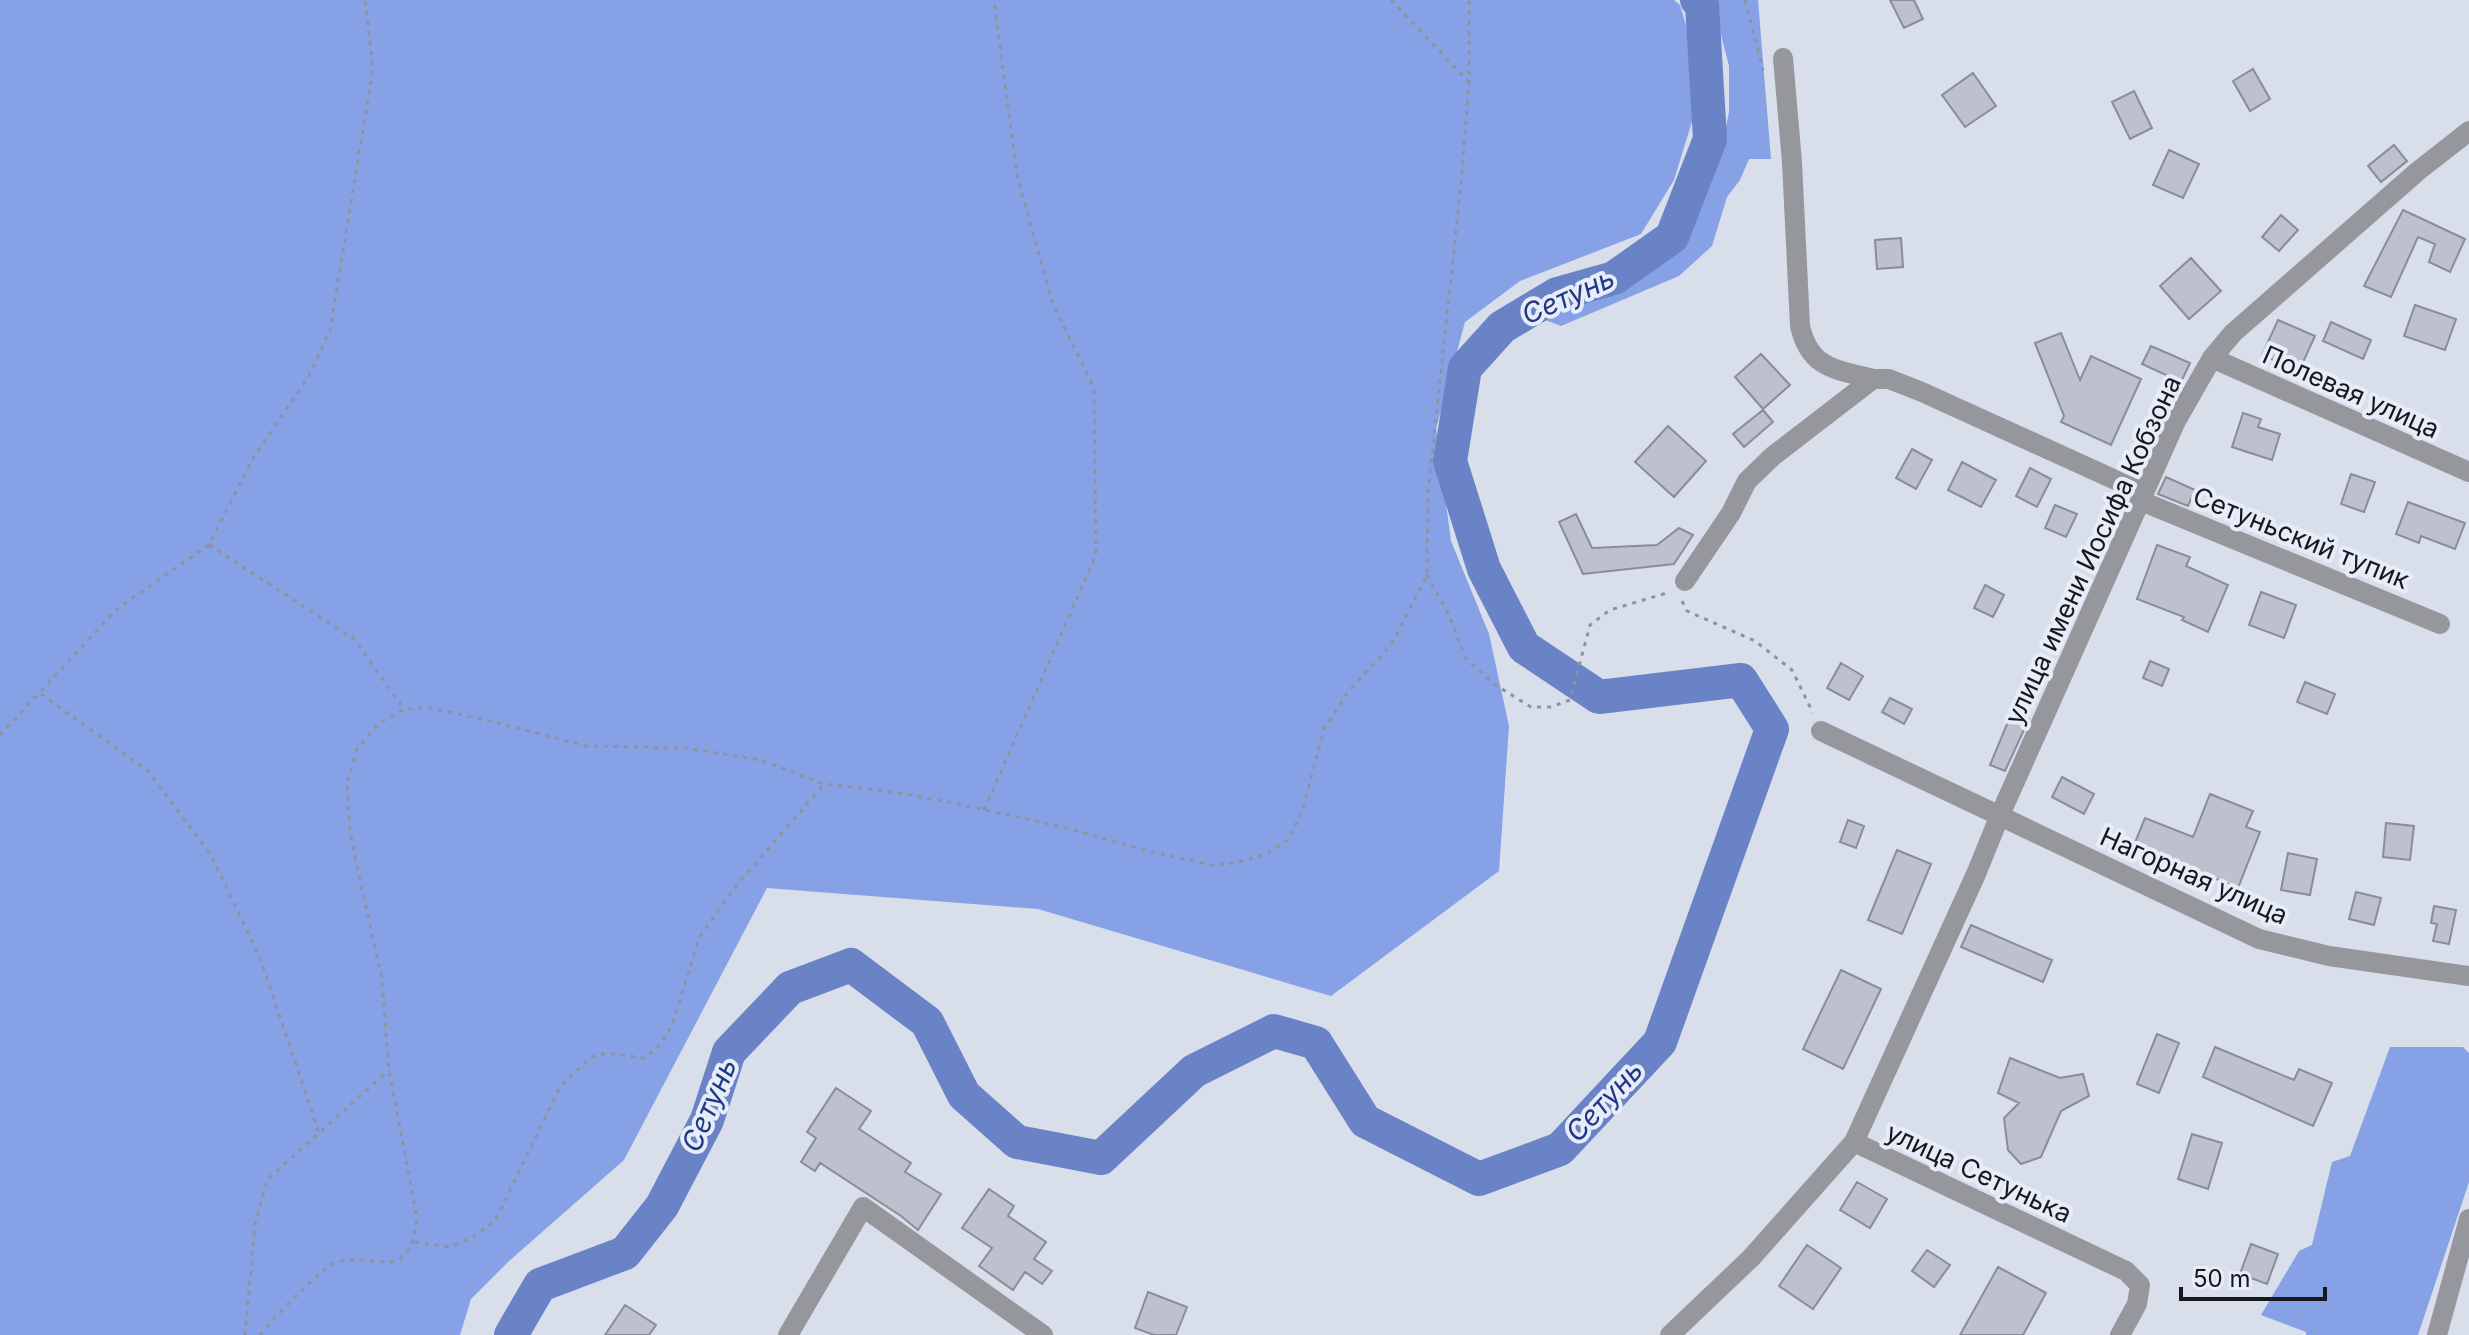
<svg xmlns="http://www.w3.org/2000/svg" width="2469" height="1335" viewBox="0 0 2469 1335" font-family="Inter,sans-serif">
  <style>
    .forest { fill: #86a1e6 }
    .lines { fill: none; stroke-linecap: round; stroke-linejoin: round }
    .river { stroke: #6a83c6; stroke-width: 34 }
    .building { fill: #bcc1cd; stroke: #888d99; stroke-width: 2 }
    .path { stroke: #8e929b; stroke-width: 3; stroke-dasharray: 4 6; stroke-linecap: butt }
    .minor { stroke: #95979c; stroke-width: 20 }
    .labels { text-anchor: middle; stroke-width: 8; stroke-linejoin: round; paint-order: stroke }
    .street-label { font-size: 26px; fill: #16181c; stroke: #e6ecf8 }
    .water-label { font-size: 28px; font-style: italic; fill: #213786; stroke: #e6ecf8 }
  </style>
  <rect width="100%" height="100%" fill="#d9deeb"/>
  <!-- forest -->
  <path class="forest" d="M0 0H1674L1680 5 1696 60 1694 115 1674 180 1641 234 1520 281 1465 322 1436 429 1451 541 1489 634 1509 726 1499 871 1331 996 1038 909 767 888 624 1160 508 1262 471 1299 460 1335H0Z
    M1712 0H1758L1771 159H1749L1740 180 1727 197 1712 246 1679 276 1561 326 1540 318 1561 304 1642 267 1674 244 1720 155 1729 112V66Z
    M2390 1047H2463L2469 1053V1182L2418 1335H2306V1332L2261 1315 2299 1251 2312 1245 2332 1162 2350 1156Z"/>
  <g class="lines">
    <!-- river -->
    <path class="river" d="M511 1335 540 1285 625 1253 662 1206 707 1120 729 1052 790 988 851 965 927 1022 964 1095 1017 1142 1101 1158 1194 1071 1274 1031 1316 1043 1365 1121 1479 1179 1560 1149 1660 1042 1772 729 1741 680 1599 697 1524 647 1484 569 1450 461 1465 368 1502 327 1557 294 1614 278 1672 237 1710 139 1702 5 1697 0"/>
  </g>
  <!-- building -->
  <path class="building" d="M1890 0H1914L1923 19 1904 28Z
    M2253 69 2270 99 2250 111 2233 81Z
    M1973 73 1996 106 1965 127 1942 95Z
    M2134 91 2152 128 2130 139 2112 102Z
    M2394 145 2407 161 2381 182 2368 166Z
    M2169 150 2199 164 2183 198 2153 185Z
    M2403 210 2465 239 2450 272 2429 262 2435 244 2418 237 2391 297 2364 286Z
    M2281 215 2298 230 2279 251 2262 237Z
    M1901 238 1903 267 1877 269 1875 240Z
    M2191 258 2221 291 2189 319 2160 286Z
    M2415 305 2456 319 2445 350 2404 336Z
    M2278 320 2315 336 2299 371 2262 355Z
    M2331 322 2371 340 2363 359 2323 341Z
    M2061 333 2080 380 2091 356 2141 379 2111 445 2061 422 2064 416 2035 343Z
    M2151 346 2190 363 2181 382 2142 364Z
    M1761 354 1790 385 1763 409 1735 377Z
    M1763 410 1773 422 1744 447 1733 434Z
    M2243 413 2261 419 2258 427 2280 434 2272 460 2232 447Z
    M1668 426 1706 461 1674 497 1635 462Z
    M1912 449 1932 460 1916 489 1896 478Z
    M1962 462 1996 480 1981 507 1948 490Z
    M2030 468 2051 479 2037 507 2016 496Z
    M2351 474 2375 482 2364 512 2341 504Z
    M2166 477 2195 490 2188 506 2158 494Z
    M2408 502 2465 523 2455 549 2421 536 2419 543 2396 534Z
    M2055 505 2077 514 2066 537 2045 528Z
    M1576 514 1592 548 1657 545 1679 528 1693 535 1674 564 1583 574 1559 522Z
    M2157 545 2190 557 2186 566 2228 585 2208 632 2182 620 2184 617 2137 599Z
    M1985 585 2004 595 1993 617 1974 608Z
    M2261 592 2296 605 2284 638 2249 625Z
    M2150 661 2169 669 2162 686 2143 678Z
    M1841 663 1863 676 1849 700 1827 688Z
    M2305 682 2335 694 2327 714 2297 702Z
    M1890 698 1912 709 1904 724 1882 712Z
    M2012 712 2029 719 2005 771 1990 765Z
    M2062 777 2094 794 2084 814 2052 797Z
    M2210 794 2253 811 2246 827 2260 832 2238 888 2134 845 2145 818 2193 837Z
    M1848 820 1864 826 1856 848 1840 842Z
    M2386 823 2414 826 2410 860 2383 857Z
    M1897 850 1931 864 1902 934 1868 920Z
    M2288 853 2317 859 2310 895 2281 890Z
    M2356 892 2381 898 2374 925 2349 919Z
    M2434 906 2456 910 2449 944 2433 941 2437 924 2431 923Z
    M1971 925 2052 960 2043 982 1961 947Z
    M1841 970 1881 989 1843 1069 1803 1049Z
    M2157 1034 2179 1043 2159 1093 2137 1084Z
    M2215 1047 2294 1080 2299 1069 2332 1083 2313 1126 2203 1077Z
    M2010 1058 2060 1078 2083 1074 2089 1096 2061 1111 2041 1157 2021 1164 2008 1150 2004 1118 2019 1103 1998 1093Z
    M836 1088 871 1111 859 1129 911 1163 905 1172 941 1194 918 1230 901 1216 820 1163 815 1171 801 1162 816 1138 807 1132Z
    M2192 1134 2222 1143 2208 1189 2178 1179Z
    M1857 1182 1887 1199 1870 1228 1840 1210Z
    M989 1189 1014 1206 1008 1216 1046 1242 1034 1259 1052 1271 1042 1284 1025 1272 1013 1290 979 1266 992 1248 962 1228Z
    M2251 1244 2278 1254 2267 1284 2240 1274Z
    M1807 1245 1841 1268 1813 1309 1779 1286Z
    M1927 1250 1950 1265 1934 1287 1912 1271Z
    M1998 1267 2046 1293 2023 1335H1960Z
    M1148 1292 1187 1307 1176 1335H1154L1135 1328Z
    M625 1305 656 1325 649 1335H605Z"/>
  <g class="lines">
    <!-- path -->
    <path class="path" d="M1391 0 1469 82
      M1745 0 1763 70
      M209 545 354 639 404 709
      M1427 575 1448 613 1466 659 1494 684 1531 707H1551L1570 700 1590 625 1610 610 1670 592
      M1682 601 1687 611 1755 641 1792 670 1813 713
      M41 694 148 771 211 855 261 960 319 1133
      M0 735 118 608 209 545 252 460 309 376 330 330 373 69 365 0
      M984 810 1096 555 1094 388 1053 304 1017 177 994 0
      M415 1242 450 1247 473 1237 495 1221 560 1087 591 1057 607 1053 644 1058 660 1045 672 1026 699 938 736 886 824 784
      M245 1335 255 1225 267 1180 389 1070
      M260 1335C270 1322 322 1267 335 1263 371 1248 409 1290 417 1219L389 1070 382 980 350 833 347 784 356 751 379 723 404 709 429 708 486 720 586 746 686 748 760 760 824 784 887 791 959 804 1067 828 1147 851 1212 865 1236 863 1266 854 1288 840 1302 812 1324 729 1348 692 1391 645 1427 575 1428 493 1461 184 1469 82V0"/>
    <!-- minor -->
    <path class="minor" d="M1783 58 1792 162 1800 326C1810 369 1835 369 1873 379
      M2212 358 2469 472
      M2141 501 2440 624
      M1685 581 1731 513 1747 481 1773 456 1873 379H1889L1922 392 2144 493
      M1821 731 2259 939 2329 956 2469 976
      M1854 1142 2126 1271 2140 1285 2137 1304 2120 1335
      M788 1335 863 1207 1043 1335
      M1670 1335 1751 1258 1854 1142 1976 874 2000 815 2176 421 2212 358 2233 333 2418 171 2469 131
      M2437 1335 2469 1219"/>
  </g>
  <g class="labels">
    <!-- street labels -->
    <g class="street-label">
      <text transform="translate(2351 392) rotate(24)" y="9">Полевая улица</text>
      <text transform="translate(2301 538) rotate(22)" y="9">Сетуньский тупик</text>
      <text transform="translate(2093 550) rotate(-65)" y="9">улица имени Иосифа Кобзона</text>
      <text transform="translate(2194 876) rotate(24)" y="9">Нагорная улица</text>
      <text transform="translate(1979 1173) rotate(25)" y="9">улица Сетунька</text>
    </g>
    <!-- water labels -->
    <g class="water-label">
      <text transform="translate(1568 296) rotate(-24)" y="10">Сетунь</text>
      <text transform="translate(1604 1101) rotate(-47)" y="10">Сетунь</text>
      <text transform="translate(709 1105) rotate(-67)" y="10">Сетунь</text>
    </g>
  </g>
  <!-- scale -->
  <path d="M2181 1287v12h144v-12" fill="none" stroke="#16181c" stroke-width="4"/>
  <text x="2193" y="1287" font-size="24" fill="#16181c" stroke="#e6ecf8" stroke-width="6" paint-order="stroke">50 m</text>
</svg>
